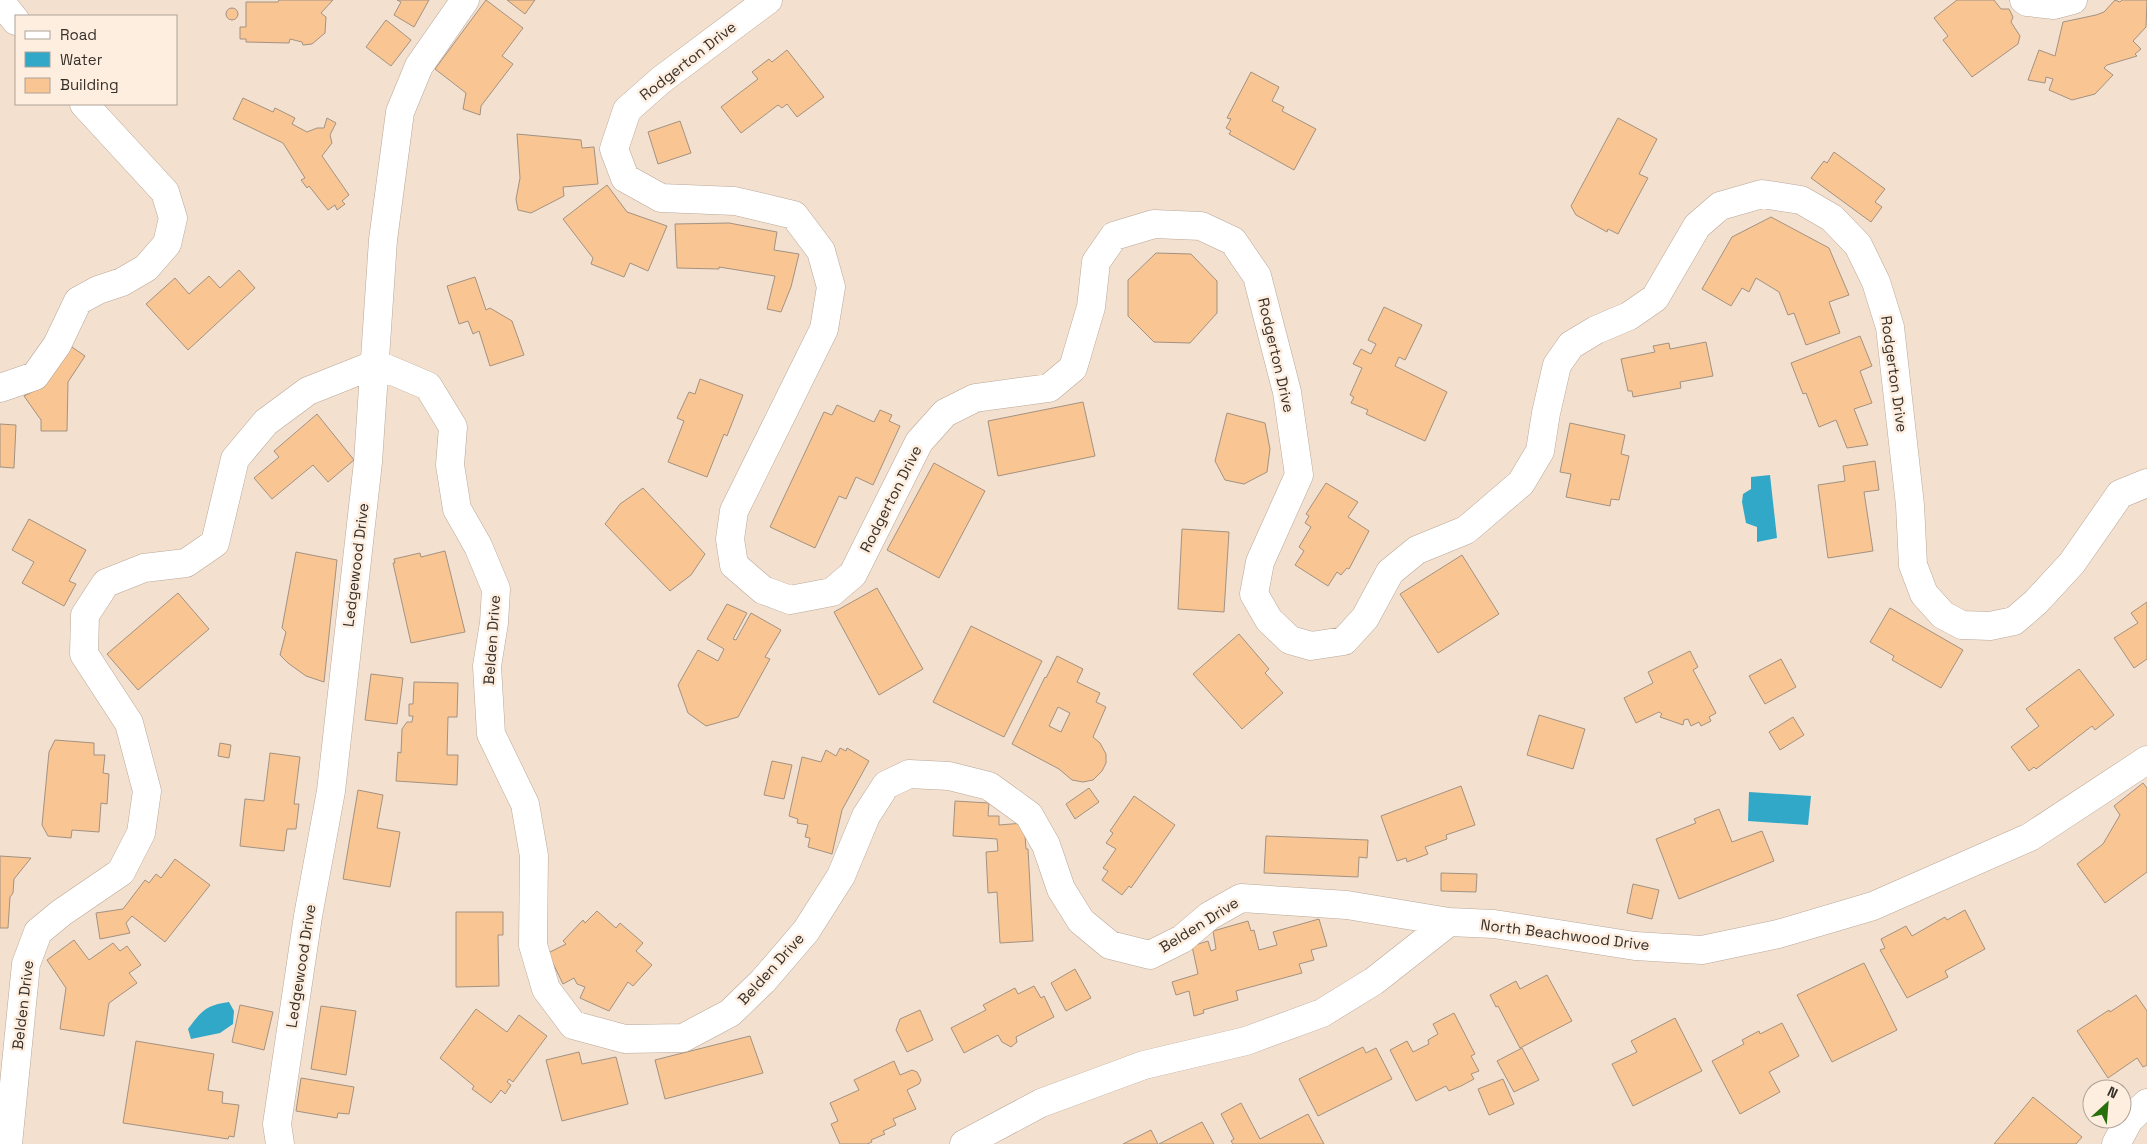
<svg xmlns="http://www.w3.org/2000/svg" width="2147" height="1144" viewBox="0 0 2147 1144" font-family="'Space Grotesk',sans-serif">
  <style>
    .water { fill: #32a8c9 }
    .building { fill: #f9c592; stroke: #a39282; fill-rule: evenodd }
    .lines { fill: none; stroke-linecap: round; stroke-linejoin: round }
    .minor-casing { stroke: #baa898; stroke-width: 29 }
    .minor { stroke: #fff; stroke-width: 28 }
    .labels { text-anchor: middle; stroke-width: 5; stroke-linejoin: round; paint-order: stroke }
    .street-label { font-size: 15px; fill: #373029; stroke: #fdeee0 }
  </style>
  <rect width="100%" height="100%" fill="#f3e0cf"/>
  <!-- water -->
  <path class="water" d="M1770 475 1777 538 1757 542V527L1746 523 1742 502 1743 494 1751 489V477Z
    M1749 792 1811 796 1808 825 1748 821Z
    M229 1002 234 1011 233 1024 220 1033 191 1039 188 1029C202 1010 207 1005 229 1002Z"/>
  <!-- building -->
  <path class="building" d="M279 0H333L321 13 326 17 325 33 312 44 303 45 302 42 290 39 289 43 246 42V39H240V27H246V2H278Z
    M397 0H429L414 27 394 15 401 2Z
    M486 0 523 28 502 56 513 64 481 106 480 115 463 109 466 93 435 69Z
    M507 0H535L525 14Z
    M1957 0H1994L2001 9H2009L2013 17 2011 22 2020 36 2018 44 1972 77 1943 40 1948 36 1934 18Z
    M2115 0 2120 2 2122 0H2147L2146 27 2133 41 2141 49 2135 54 2137 56 2107 65 2104 68 2113 75 2095 94 2072 100 2049 90 2053 79 2046 77 2045 83 2028 80 2039 50 2055 56 2063 22 2096 15 2104 12Z
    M226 14a6 6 0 1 1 12 0a6 6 0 1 1-12 0Z
    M386 20 411 40 391 66 366 47Z
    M787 50 824 97 797 117 787 104 782 108 778 105 741 133 721 107 758 79 752 72 769 59 772 62Z
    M1251 72 1279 87 1272 101 1284 107 1282 111 1316 129 1294 170 1229 134 1231 131 1226 128 1231 119 1227 118Z
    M243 98 273 112 275 108 295 118 292 124 307 132 317 128H324L327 118 336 123 330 135 332 143 322 156 349 195 342 201 345 204 337 210 335 205 328 210 309 186 307 188 301 180 305 178 283 143 233 119Z
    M1618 118 1657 139 1639 174 1648 178 1618 234 1608 229 1607 232 1576 215 1571 206Z
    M680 121 691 153 658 164 648 132Z
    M517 134 581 140 582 148 594 147 598 184 563 187 564 196 531 213 518 210 516 199 520 178Z
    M1834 152 1885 189 1875 202 1882 207 1871 222 1811 178 1824 161 1827 163Z
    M607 185 627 212 667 226 648 271 630 263 624 277 591 264 593 258 563 219Z
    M1771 217 1829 248 1849 295 1829 302 1840 333 1806 345 1794 313 1788 315 1779 292 1756 278 1749 292 1742 288 1731 306 1702 289 1732 237Z
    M729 223 777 232 774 250 799 254 791 287 781 312 767 309 775 276 719 267V269L677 268 675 224Z
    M1156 253 1191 254 1217 281V313L1190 343 1154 342 1128 316V280Z
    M239 270 255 288 188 350 146 304 175 278 189 294 209 276 220 288Z
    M475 277 486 310 490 308 512 321 524 355 490 366 479 331 473 334 468 321 459 324 447 286Z
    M1384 307 1422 325 1405 360 1399 357 1395 366 1447 392 1425 441 1366 414 1368 410 1351 403 1354 397 1350 395 1362 368 1353 364 1361 349 1371 354 1376 344 1368 340Z
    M1860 336 1872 366 1860 371 1872 403 1854 409 1868 445 1847 448 1836 420 1819 427 1806 393 1803 394 1791 363Z
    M1706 342 1713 376 1680 382 1681 388 1633 397 1632 391H1628L1621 359 1655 352 1653 346 1669 343 1670 349Z
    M69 345 85 356 68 382 67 431H41V420L24 396 42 387Z
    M700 379 743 395 727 436 724 434 707 477 668 462 684 421 677 418 689 392 695 394Z
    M1083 402 1095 456 998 476 988 421Z
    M837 405 874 422 880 410 892 415 889 421 900 426 873 485 856 477 846 499 839 496 815 548 770 527 824 412 832 415Z
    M1227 413 1265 423 1270 449 1267 472 1244 484 1225 480 1215 461Z
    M317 414 354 460 328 482 313 465 272 499 254 478 279 457 274 451Z
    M1570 423 1625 435 1621 454 1629 456 1619 500 1611 499 1610 506 1566 497 1571 474 1560 472Z
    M0 424 16 425 14 468 0 467Z
    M1875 461 1879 490 1864 492 1873 551 1828 558 1818 485 1845 481 1843 466Z
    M934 463 985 491 939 578 887 550Z
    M1326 483 1358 502 1348 517 1369 531 1349 569 1347 568 1341 575 1337 572 1328 586 1295 565 1304 551 1299 547 1311 527 1305 523 1309 516 1306 514Z
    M643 488 705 554 691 575 670 591 605 524 620 504Z
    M29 519 86 550 69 581 76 584 64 606 22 583 34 562 12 550Z
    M1182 529 1229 532 1224 612 1178 609Z
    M445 551 465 632 411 643 393 563H395L394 559 420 553 421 557Z
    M296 552 337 560 324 682 306 676 288 663 280 655 286 632 282 628Z
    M1462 555 1499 614 1438 653 1400 594Z
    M877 588 923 669 879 695 834 612Z
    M178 593 209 629 138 690 107 654Z
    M2147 602V659L2134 668 2114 638 2138 623 2131 613Z
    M727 604 747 613 733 639 736 640 751 613 781 630 765 657 770 659 738 717 706 726 688 713 678 685 698 650 718 661 724 649 707 639Z
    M1890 608 1963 650 1941 688 1892 660 1894 656 1870 642Z
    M971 626 1042 661 1004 737 933 702Z
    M1239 634 1269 669 1265 673 1283 693 1242 729 1193 674Z
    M1690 651 1698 667 1693 670 1716 713 1709 717 1711 721 1701 726 1699 722 1691 726 1688 719 1684 720 1683 725 1660 717 1662 714 1659 712 1636 723 1624 698 1653 683 1648 672Z
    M1057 656 1083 669 1077 682 1100 693 1096 702 1106 707 1093 737 1100 743 1106 754V763L1102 771 1093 780 1083 782 1072 780 1059 769 1012 744 1045 677 1046 678ZM1058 707 1070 713 1061 732 1049 726Z
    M1781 659 1796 687 1765 704 1749 676Z
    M2079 669 2114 715 2095 730 2092 726 2036 769 2034 767 2029 771 2011 747 2039 726 2026 709Z
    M371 674 403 678 397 724 365 720Z
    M414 682 458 683 457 717H448L447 755H458L457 785 396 781 398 752 401 753 402 729 407 722H412L413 716H409V704H413Z
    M1539 715 1585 729 1573 769 1527 755Z
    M1793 717 1804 735 1780 750 1769 732Z
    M55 740 94 743V755H105L103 773 109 774 107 804 101 803 99 832 72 830 71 838 48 836 42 825 49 752Z
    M220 743 231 745 229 758 218 756Z
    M840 748 846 751 847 748 869 761 842 810 832 854 808 847 810 838 805 837 808 825 797 823 798 819 789 816 802 757 821 762 826 750 836 756Z
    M270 753 300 757 294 804H299L296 829H287L284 851 240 846 245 799 264 801Z
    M772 761 792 765 784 799 764 795Z
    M2143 783 2147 788V872L2105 903 2077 864 2103 844 2120 815 2114 806Z
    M1461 786 1475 825 1446 835 1447 839 1425 847 1428 854 1407 862 1406 858 1397 861 1381 816Z
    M1089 788 1099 802 1075 819 1066 804Z
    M358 790 383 795 377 828 400 832 390 887 343 879Z
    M1134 796 1175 825 1131 888 1129 886 1122 895 1102 880 1108 871 1103 868 1116 849 1106 843 1113 833 1110 831Z
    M955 801 989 803 988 816H999V825L1024 823 1026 849H1028L1033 941 1000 943 997 892 988 893 986 852 998 851 997 839 953 836Z
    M1719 809 1732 842 1762 831 1774 861 1679 899 1656 839 1696 823 1694 819Z
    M1266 836 1368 840 1367 858 1359 857 1358 877 1264 873Z
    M0 856 31 858 14 879 13 893 10 897 8 928H0Z
    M175 859 210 885 165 942 132 916 126 923 130 933 100 939 96 913 123 909 145 880 149 883 156 874 161 878Z
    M1441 873 1477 874 1476 892 1441 891Z
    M1633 884 1659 890 1652 919 1627 913Z
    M1965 910 1985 949 1945 971 1948 977 1907 998 1880 950 1885 948 1881 939 1906 926 1912 936 1945 917 1947 920Z
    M597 911 616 928 620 923 643 943 636 951 652 965 633 986 628 982 609 1011 580 998 585 987 577 984 574 978 563 984 548 953 566 944 563 941 583 920 585 923Z
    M456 912H503V935H498L499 986 456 987Z
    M1319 919 1327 946 1311 950 1314 960 1299 964 1302 973 1236 991 1238 1000 1203 1010 1204 1013 1194 1016 1189 991 1176 995 1172 982 1198 974 1192 946 1208 941 1211 951 1216 949 1213 931 1248 921 1251 931 1254 930 1259 950 1277 945 1273 932Z
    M74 940 89 960 113 943 120 951 127 946 141 965 129 973 137 983 109 1003 104 1036 60 1029 66 988 47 960Z
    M1864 963 1897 1030 1832 1062 1797 995Z
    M1075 969 1091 998 1066 1011 1051 983Z
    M1547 975 1572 1021 1520 1048 1498 1006 1496 1007 1490 995 1516 981 1520 989Z
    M1034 986 1041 998 1044 996 1054 1017 1016 1037 1017 1042 1011 1047 1002 1042 998 1035 964 1053 951 1028 986 1010 983 1005 1015 988 1018 994Z
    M2136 995 2147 1011V1065L2143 1067 2137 1058 2108 1078 2077 1031 2109 1010 2110 1012Z
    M240 1005 273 1012 264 1050 232 1042Z
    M321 1006 356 1011 346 1075 311 1069Z
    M476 1009 507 1032 519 1015 547 1036 513 1082 509 1079 507 1082 511 1085 505 1094 501 1090 491 1103 472 1089 474 1086 440 1058Z
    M920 1010 933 1040 907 1052 896 1030 900 1019Z
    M1454 1013 1475 1054 1471 1056 1479 1071 1471 1074 1474 1079 1461 1086 1449 1091 1446 1086 1416 1101 1390 1050 1407 1041 1413 1052 1429 1044 1428 1040 1438 1034 1433 1024Z
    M1675 1018 1702 1071 1633 1106 1612 1064 1637 1052 1631 1041Z
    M1782 1023 1799 1056 1769 1072 1780 1092 1740 1114 1712 1061 1744 1044 1742 1040 1759 1031 1760 1034Z
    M750 1036 763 1073 665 1099 655 1060Z
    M136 1041 214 1054 208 1090 223 1092 222 1103 239 1105 234 1137 229 1136 228 1139 123 1123Z
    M1363 1047 1366 1053 1376 1048 1392 1079 1318 1116 1299 1079Z
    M1522 1048 1539 1080 1514 1092 1497 1061Z
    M579 1052 582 1064 616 1057 628 1104 562 1121 546 1060Z
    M894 1061 900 1075 912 1070 917 1072 921 1080 919 1084 907 1090 916 1109 893 1119 896 1125 883 1131 885 1134 871 1140 872 1142 867 1144H840L831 1124 838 1121 830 1103 859 1090 854 1080Z
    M301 1078 354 1087 349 1114 338 1113 337 1118 296 1111Z
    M1503 1079 1514 1104 1489 1115 1478 1089Z
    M2033 1097 2082 1137 2076 1144H1994Z
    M1241 1103 1260 1139 1308 1114 1324 1144H1233L1231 1141 1234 1139 1221 1114Z
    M1202 1122 1214 1144H1159Z
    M1151 1130 1158 1144H1123Z"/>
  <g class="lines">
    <defs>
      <path id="minor" d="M768 0 661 80 627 110 614 149 625 178 661 198 735 201 794 215 821 251 831 287 824 329 734 511 730 539 734 565 763 590 790 600 832 592 853 574 919 442 945 413 975 398 1049 388 1073 368 1091 307 1096 262 1114 236 1154 224 1201 226 1233 241 1257 276 1287 392 1299 475 1260 562 1254 594 1269 620 1290 640 1311 646 1344 641 1365 618 1390 572 1417 550 1466 530 1521 483 1540 451 1546 413 1557 365 1571 345 1596 330 1629 316 1655 298 1697 226 1720 206 1762 194 1801 200 1832 218 1858 245 1876 282 1890 327 1910 505 1913 565 1924 594 1943 615 1962 625 1990 626 2014 621 2036 602 2072 563 2120 494 2147 483
        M2024 0 2027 2 2054 5 2073 0
        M0 1 16 21
        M0 388 35 376 57 345 78 301 98 290 122 282 146 268 167 244 173 218 165 192 84 104
        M8 1144 26 964 38 932 61 913 121 872 141 833 147 791 129 723 84 654 85 615 106 583 144 568 186 563 215 543 235 459 266 422 308 391 376 364 428 386 453 427 450 465 457 509 478 546 496 589 494 623 487 666 491 734 525 804 534 856 533 945 546 989 573 1025 625 1039 683 1038 730 1013 763 981 806 931 841 876 866 816 886 785 909 774 949 776 989 786 1029 815 1046 845 1061 889 1081 921 1110 945 1150 955 1182 939 1209 916 1241 898 1347 905 1449 922
        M280 1144 277 1124 308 916 331 791 368 462 383 240 400 112 419 66 465 0
        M964 1144 1041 1103 1144 1065 1246 1041 1322 1013 1374 981 1449 922 1494 924 1635 946 1702 950 1778 934 1873 906 2030 837 2147 760
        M2116 1144 2129 1120 2147 1103"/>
    </defs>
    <!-- minor casing -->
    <use href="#minor" class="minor-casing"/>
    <!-- minor -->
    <use href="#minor" class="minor"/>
  </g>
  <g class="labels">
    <!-- street labels -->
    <g class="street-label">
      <text transform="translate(688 61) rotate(-38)" y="5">Rodgerton Drive</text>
      <text transform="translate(1276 355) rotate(77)" y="5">Rodgerton Drive</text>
      <text transform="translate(1894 374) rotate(82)" y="5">Rodgerton Drive</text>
      <text transform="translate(891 499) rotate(-63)" y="5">Rodgerton Drive</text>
      <text transform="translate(356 565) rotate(-83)" y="5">Ledgewood Drive</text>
      <text transform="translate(492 640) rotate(-86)" y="5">Belden Drive</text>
      <text transform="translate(1199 925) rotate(-32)" y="5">Belden Drive</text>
      <text transform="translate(1565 935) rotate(7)" y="5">North Beachwood Drive</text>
      <text transform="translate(301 966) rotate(-81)" y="5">Ledgewood Drive</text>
      <text transform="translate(771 969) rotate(-48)" y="5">Belden Drive</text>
      <text transform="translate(23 1005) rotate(-83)" y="5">Belden Drive</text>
    </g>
  </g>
  <!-- legend -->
  <rect x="15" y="15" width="162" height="90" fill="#fdeee0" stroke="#aea297"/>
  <rect x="25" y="31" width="25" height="8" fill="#ffffff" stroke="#aea297"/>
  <text x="60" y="40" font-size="15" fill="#373029">Road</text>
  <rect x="25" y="52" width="25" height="15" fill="#32a8c9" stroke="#aea297"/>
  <text x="60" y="65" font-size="15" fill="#373029">Water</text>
  <rect x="25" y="78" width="25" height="15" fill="#f9c592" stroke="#aea297"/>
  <text x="60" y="90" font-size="15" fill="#373029">Building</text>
  <!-- north arrow -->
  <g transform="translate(2107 1104) rotate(26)"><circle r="24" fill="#fdeee0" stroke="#aea297"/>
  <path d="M0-4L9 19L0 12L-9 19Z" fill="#286f0d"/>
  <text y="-8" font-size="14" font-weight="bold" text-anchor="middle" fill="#373029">N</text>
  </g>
</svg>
